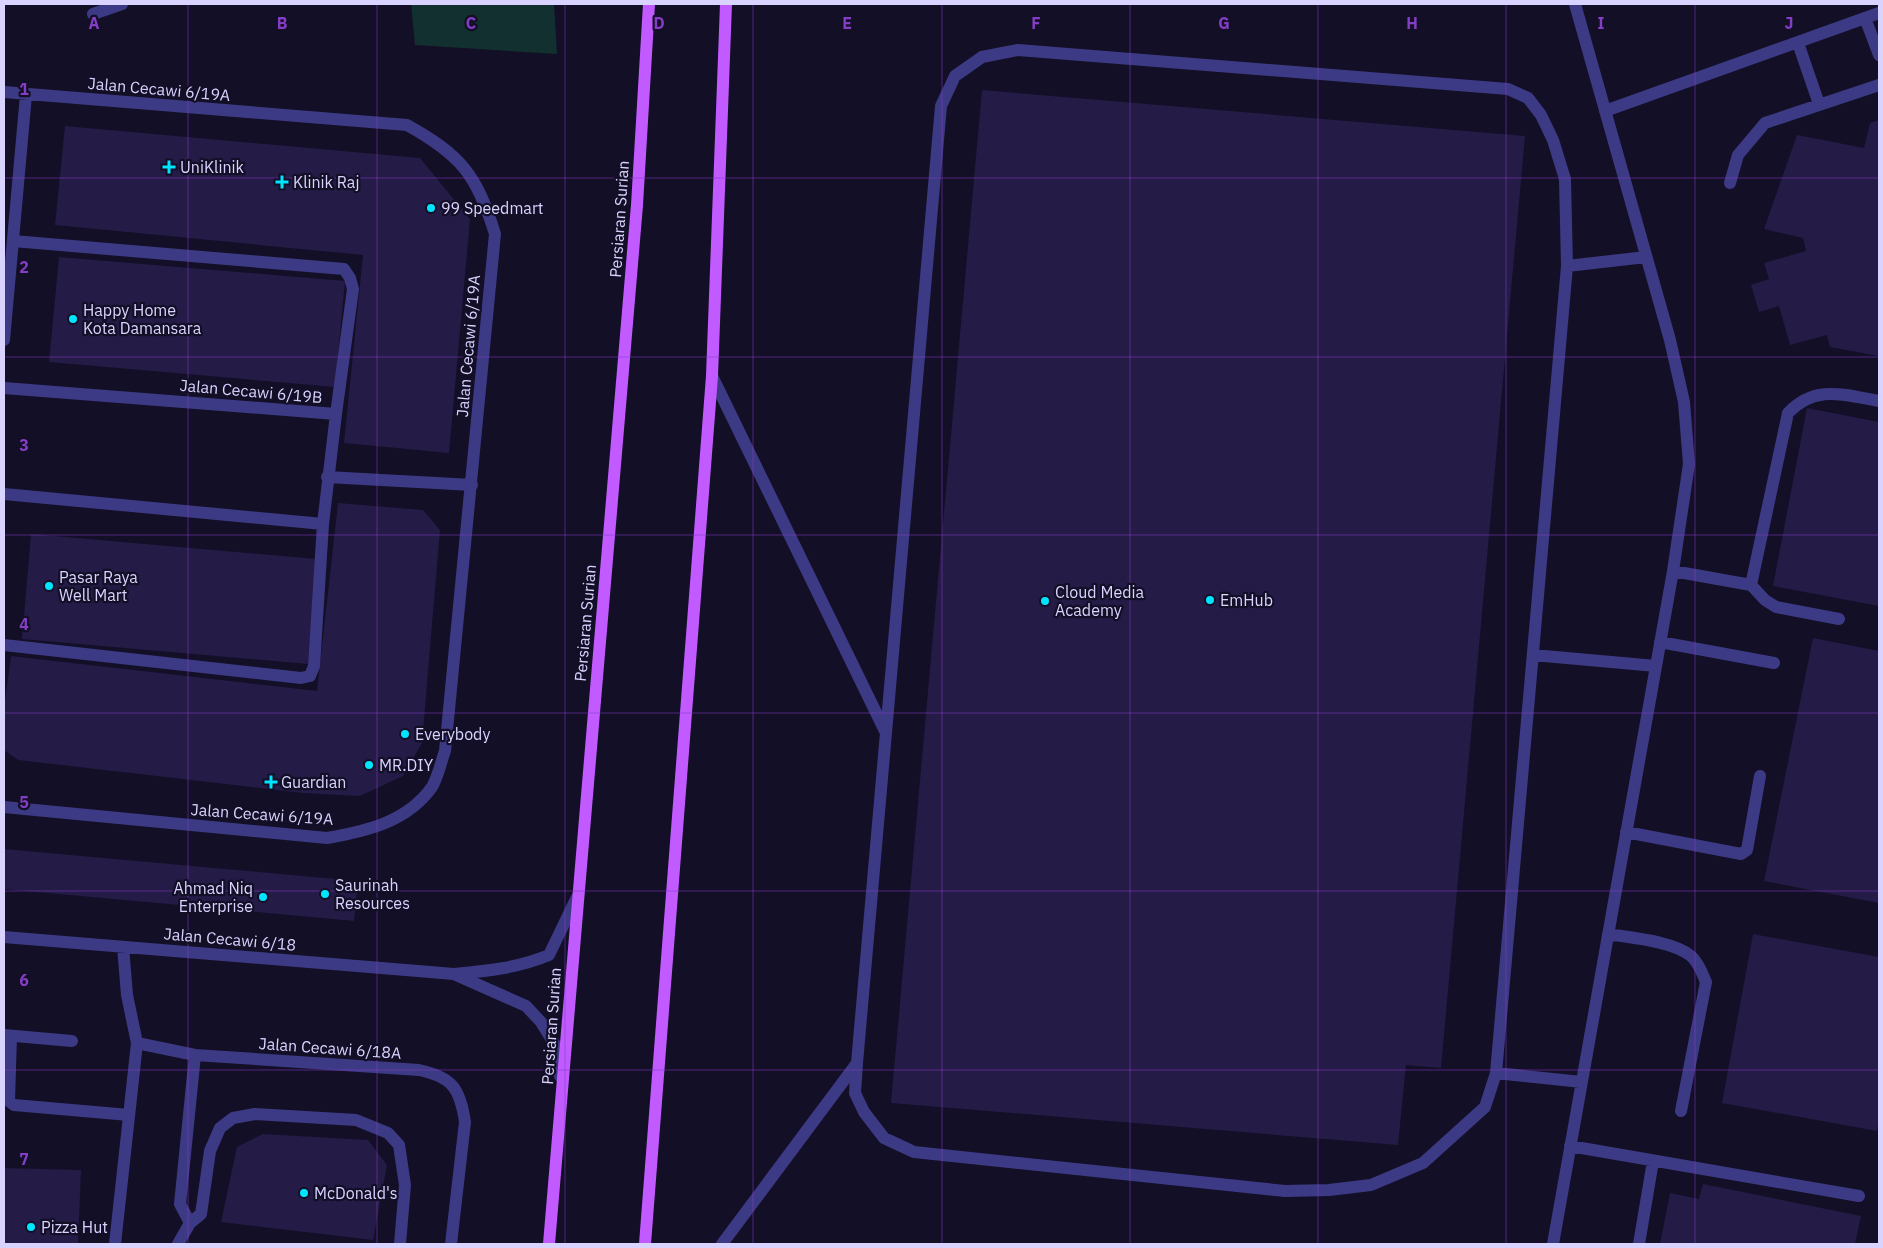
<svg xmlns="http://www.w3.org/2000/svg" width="1883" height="1248" viewBox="0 0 1883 1248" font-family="'IBM Plex Sans',sans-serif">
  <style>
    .green { fill: #12302f }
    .building { fill: #241b47 }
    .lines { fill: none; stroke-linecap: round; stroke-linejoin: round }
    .minor { stroke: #3d3a85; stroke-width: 12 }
    .major { stroke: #c25bff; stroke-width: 12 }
    .grid { fill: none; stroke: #843dc5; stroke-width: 1; stroke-opacity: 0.55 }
    .poi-dot { fill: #00e5ff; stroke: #130f26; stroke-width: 2 }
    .labels { text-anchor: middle; stroke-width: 4.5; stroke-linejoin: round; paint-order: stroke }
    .street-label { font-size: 16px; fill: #d9d4ff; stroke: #130f26 }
    .poi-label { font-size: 16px; fill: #d9d4ff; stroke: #130f26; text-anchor: start }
    .grid-label { font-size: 16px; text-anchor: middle; font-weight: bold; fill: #843dc5; stroke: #130f26; stroke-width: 4.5; stroke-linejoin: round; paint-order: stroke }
  </style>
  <rect width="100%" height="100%" fill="#130f26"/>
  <!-- green -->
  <path class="green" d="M411 4H554L557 54 415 45Z"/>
  <!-- building -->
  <path class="building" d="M982 90 1525 136 1441 1068 1406 1065 1398 1145 891 1103Z
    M1879 120V356L1830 347 1827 335 1790 345 1779 306 1759 312 1751 285 1769 279 1764 263 1806 251 1803 238 1764 229 1797 135 1864 148 1870 123Z
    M65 126 420 158 470 219 449 453 344 443 363 255 55 225Z
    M59 257 345 281 335 387 49 362Z
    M1807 408 1879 422V606L1773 586Z
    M338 503 423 510 440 530 422 743 403 776 360 796 303 793 18 760 4 750V708L11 656 317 691Z
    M31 534 317 559 308 664 22 639Z
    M1813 638 1879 651V903L1764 881Z
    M4 849 358 881 354 921 4 889Z
    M1753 934 1879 957V1116L1877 1131 1722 1103Z
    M263 1134 368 1140 387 1165 373 1240 221 1222 237 1147Z
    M4 1168 81 1170 78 1244H4Z
    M1703 1184 1861 1216 1855 1244H1660L1670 1193 1699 1199Z"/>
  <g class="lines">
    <!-- minor -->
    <path class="minor" d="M93 14 122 4
      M1865 18 1879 55
      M1798 43 1819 104
      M4 92 407 125C461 155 477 175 495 234L445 751C441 762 438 777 432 787 407 822 367 831 327 838L4 807
      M1605 111 1879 13
      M1730 183 1738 155 1765 123 1879 85
      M13 241 344 269 350 278 353 289 336 414
      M1567 266 1646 257
      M4 340 26 95
      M712 376 886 733
      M4 388 336 414 323 524 4 494
      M327 477 472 485
      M1673 571 1751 585 1765 600 1776 607 1839 619
      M1751 585 1788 413C1815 384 1844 395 1879 401
      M1660 642 1774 663
      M4 645 301 678 310 676 314 666 323 524
      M1533 655 1656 666
      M1626 832 1741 854 1747 850 1760 776
      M1608 934C1631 938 1673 941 1691 956 1699 963 1702 973 1706 982L1681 1111
      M4 937 454 974C487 971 518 968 549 955L577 897
      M123 947 127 995 137 1043 195 1055 419 1070C452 1077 460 1088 465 1122L451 1244
      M456 975 526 1006 541 1022 557 1048 560 1076
      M4 1035 72 1041
      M11 1036 9 1101 14 1105 129 1115
      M1496 1073 1582 1082
      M1570 1146 1859 1196
      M190 1223 201 1214 210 1151 220 1128 233 1118 255 1114 356 1120 388 1133 399 1145 405 1185 400 1244
      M115 1244 137 1043
      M178 1244 190 1223 180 1204 195 1055
      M722 1244 857 1063 941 106 955 76 982 57 1018 50 1508 89 1528 98 1541 115 1553 140 1565 179 1567 266 1496 1073 1485 1107 1423 1163 1371 1185 1329 1190 1285 1191 914 1152 884 1138 864 1112 855 1093 857 1063
      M1553 1244 1673 571 1689 464 1684 402 1670 340 1575 4
      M1639 1244 1653 1161"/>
    <!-- major -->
    <path class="major" d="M549 1244 637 205 649 4
      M645 1244 712 376 726 4"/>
  </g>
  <!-- grid -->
  <path class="grid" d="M188 4V1244M377 4V1244M565 4V1244M753 4V1244M942 4V1244M1130 4V1244M1318 4V1244M1506 4V1244M1695 4V1244M4 178H1879M4 357H1879M4 535H1879M4 713H1879M4 891H1879M4 1070H1879"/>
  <!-- markers -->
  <g class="poi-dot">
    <path d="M166.5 159.5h5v5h5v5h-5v5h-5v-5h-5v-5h5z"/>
    <path d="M279.5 174.5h5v5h5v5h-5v5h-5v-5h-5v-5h5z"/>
    <circle cx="431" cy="208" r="5"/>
    <circle cx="73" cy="319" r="5"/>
    <circle cx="49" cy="586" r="5"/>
    <circle cx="1210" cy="600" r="5"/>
    <circle cx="1045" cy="601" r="5"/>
    <circle cx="405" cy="734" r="5"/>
    <circle cx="369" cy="765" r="5"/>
    <path d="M268.5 774.5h5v5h5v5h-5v5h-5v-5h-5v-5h5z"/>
    <circle cx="325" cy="894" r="5"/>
    <circle cx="263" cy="897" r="5"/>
    <circle cx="304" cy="1193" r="5"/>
    <circle cx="31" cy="1227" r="5"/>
  </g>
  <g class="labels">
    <!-- street labels -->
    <g class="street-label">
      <text transform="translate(159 89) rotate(5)" y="6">Jalan Cecawi 6/19A</text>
      <text transform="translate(619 219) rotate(-86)" y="6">Persiaran Surian</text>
      <text transform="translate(468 346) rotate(-85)" y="6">Jalan Cecawi 6/19A</text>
      <text transform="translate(251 391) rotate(5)" y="6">Jalan Cecawi 6/19B</text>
      <text transform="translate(585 623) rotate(-85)" y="6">Persiaran Surian</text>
      <text transform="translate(262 814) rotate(4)" y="6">Jalan Cecawi 6/19A</text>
      <text transform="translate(230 939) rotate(5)" y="6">Jalan Cecawi 6/18</text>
      <text transform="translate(551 1026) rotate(-86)" y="6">Persiaran Surian</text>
      <text transform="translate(330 1048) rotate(4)" y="6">Jalan Cecawi 6/18A</text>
    </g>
    <!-- poi labels -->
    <g class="poi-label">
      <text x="180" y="173">UniKlinik</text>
      <text x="293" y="188">Klinik Raj</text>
      <text x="441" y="214">99 Speedmart</text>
      <text x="83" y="316">Happy Home<tspan x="83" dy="18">Kota Damansara</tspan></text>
      <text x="59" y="583">Pasar Raya<tspan x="59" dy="18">Well Mart</tspan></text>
      <text x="1055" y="598">Cloud Media<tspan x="1055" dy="18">Academy</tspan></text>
      <text x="1220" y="606">EmHub</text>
      <text x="415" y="740">Everybody</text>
      <text x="379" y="771">MR.DIY</text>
      <text x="281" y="788">Guardian</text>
      <text x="335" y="891">Saurinah<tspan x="335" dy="18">Resources</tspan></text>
      <text x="253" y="894" text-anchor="end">Ahmad Niq<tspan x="253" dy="18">Enterprise</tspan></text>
      <text x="314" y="1199">McDonald's</text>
      <text x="41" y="1233">Pizza Hut</text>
    </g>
  </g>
  <g class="grid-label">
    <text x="94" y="29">A</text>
    <text x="282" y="29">B</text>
    <text x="471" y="29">C</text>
    <text x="659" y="29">D</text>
    <text x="847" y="29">E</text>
    <text x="1036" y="29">F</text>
    <text x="1224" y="29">G</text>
    <text x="1412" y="29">H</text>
    <text x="1601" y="29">I</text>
    <text x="1789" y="29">J</text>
    <text x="24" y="95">1</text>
    <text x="24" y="273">2</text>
    <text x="24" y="451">3</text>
    <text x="24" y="630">4</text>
    <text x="24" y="808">5</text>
    <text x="24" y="986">6</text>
    <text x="24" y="1165">7</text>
  </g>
  <!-- border -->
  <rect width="1883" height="1248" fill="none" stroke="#d9d4ff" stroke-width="10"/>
</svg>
